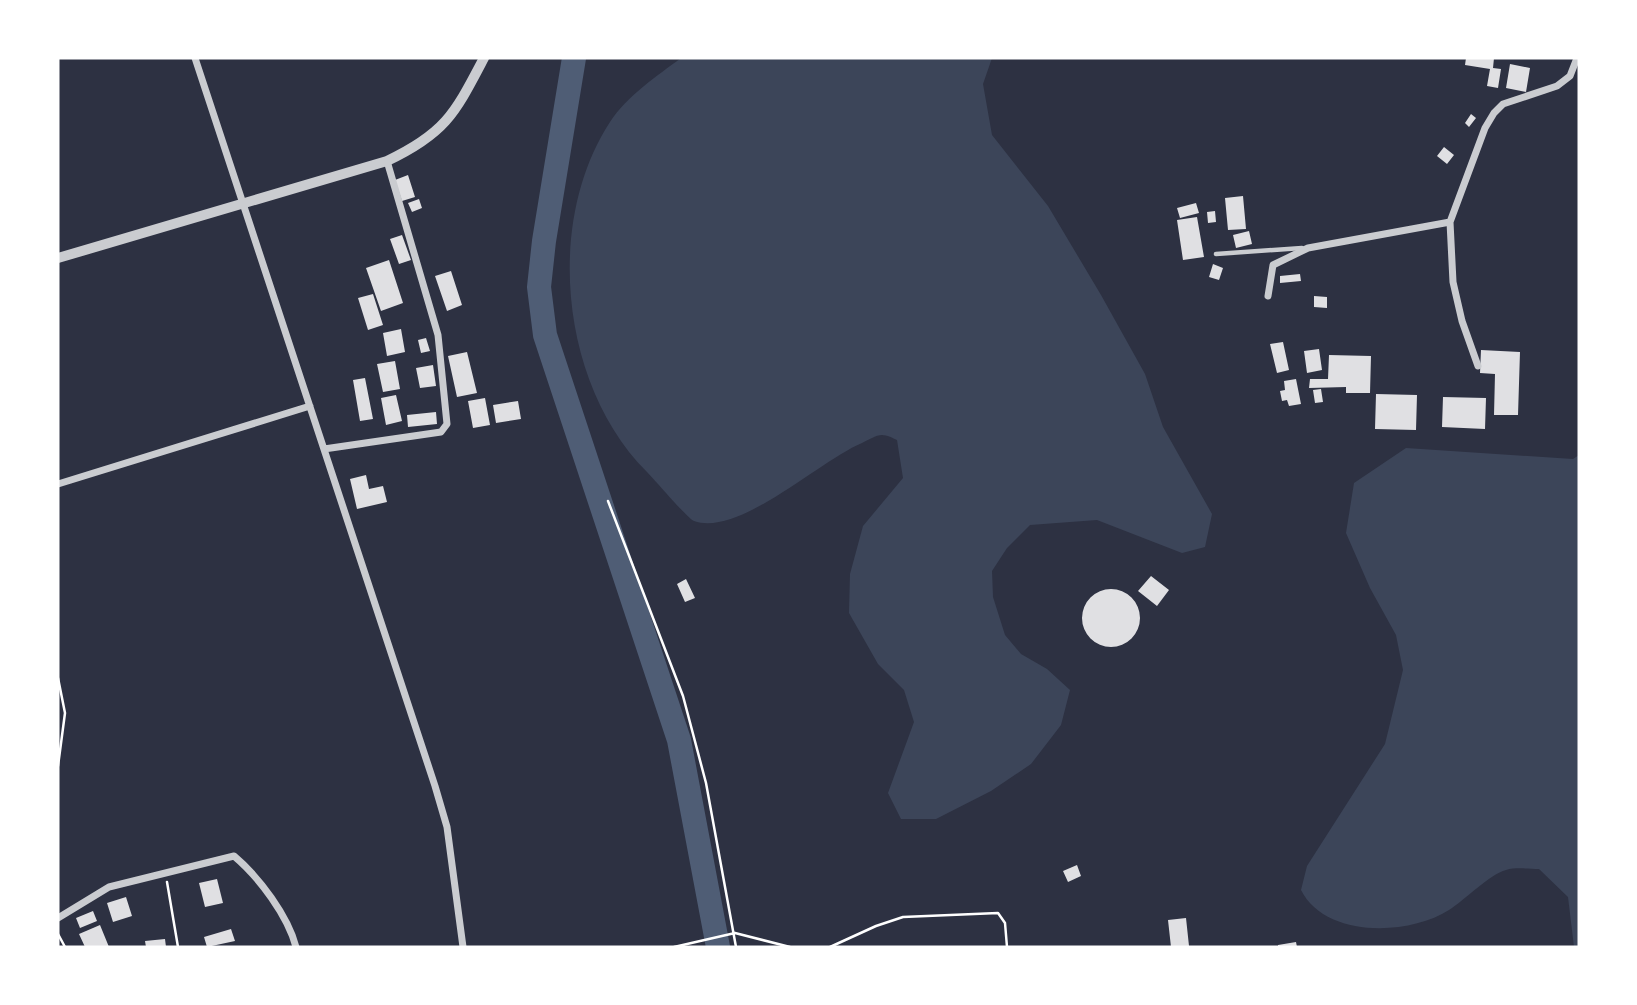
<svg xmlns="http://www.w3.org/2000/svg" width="1637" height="1005" viewBox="0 0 1637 1005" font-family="Helvetica,sans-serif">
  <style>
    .green { fill: #3c4559 }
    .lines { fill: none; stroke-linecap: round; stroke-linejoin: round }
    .river { stroke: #4f5d75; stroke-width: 24 }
    .building { fill: #e0e0e3 }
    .path { stroke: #fff; stroke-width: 2.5 }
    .service { stroke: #caccd0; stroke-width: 4.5 }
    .minor { stroke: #caccd0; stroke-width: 7 }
    .tertiary { stroke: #caccd0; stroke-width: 10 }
  </style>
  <rect width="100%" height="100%" fill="#2d3142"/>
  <!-- green -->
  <path class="green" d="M681 58H992L983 84 992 135 1048 206 1101 295 1145 374 1163 427 1212 514 1205 547 1182 553 1097 520 1030 525 1007 548 992 571 993 597 1005 635 1021 654 1047 669 1070 690 1061 725 1031 764 991 791 936 819H901L888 793 914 722 904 690 878 664 849 613 850 574 863 526 903 478 897 440C893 438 887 435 882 435 876 435 868 440 862 443 819 461 739 537 694 521 688 519 655 480 647 472 561 386 544 223 610 122 627 96 657 76 681 58Z
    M1406 448 1573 459 1579 455V947H1574L1568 897 1539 869C1529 869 1516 867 1506 870 1490 874 1465 900 1449 910 1408 936 1325 938 1301 890L1307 866 1385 744 1403 670 1396 635 1370 588 1346 533 1354 483Z"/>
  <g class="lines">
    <!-- river -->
    <path class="river" d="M574 58 544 241 539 287 545 335 679 740 718 947"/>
  </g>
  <!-- building -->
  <path class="building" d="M1466 58H1494L1493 68 1501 69 1498 88 1487 86 1490 69 1465 65Z
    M1510 64 1530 68 1526 92 1506 88Z
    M1471 114 1476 118 1469 127 1465 123Z
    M1444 147 1454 155 1447 164 1437 156Z
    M408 175 415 197 402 201 395 180Z
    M1243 196 1246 229 1228 230 1225 198Z
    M419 199 422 208 412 212 408 203Z
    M1196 203 1199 213 1180 218 1177 208Z
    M1215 211 1216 222 1208 223 1207 212Z
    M1197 217 1204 257 1183 260 1177 220Z
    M1249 231 1252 244 1236 248 1233 235Z
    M402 235 411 260 399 264 390 239Z
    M389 260 403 303 381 311 366 268Z
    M1213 264 1223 268 1219 280 1209 277Z
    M451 271 462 305 447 311 435 276Z
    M1300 274 1301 281 1280 283V276Z
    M373 294 383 325 368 330 358 298Z
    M1314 296 1327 297V308L1314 307Z
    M401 329 405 352 387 356 383 333Z
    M426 338 430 351 421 353 418 340Z
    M1283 342 1289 370 1277 373 1270 344Z
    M1319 349 1322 370 1307 373 1304 351Z
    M1481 350 1520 352 1518 415H1494L1495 374 1480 373Z
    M467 352 477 393 457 397 448 356Z
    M1329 355 1371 356 1370 393H1346V387L1309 388 1310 379H1328Z
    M395 361 400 389 383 392 377 364Z
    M433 365 436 386 420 388 416 368Z
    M365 378 373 419 360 421 353 380Z
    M1296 379 1301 404 1289 406 1287 400 1282 401 1280 391 1285 390 1284 381Z
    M1321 389 1323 402 1315 403 1313 390Z
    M1376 394 1417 395 1416 430 1375 429Z
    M396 395 402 421 386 425 381 398Z
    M1443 397 1486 398 1485 429 1442 427Z
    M485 398 490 425 473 428 468 401Z
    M518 401 521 419 496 423 493 405Z
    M436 412 437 424 408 427 407 415Z
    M366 475 369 489 383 486 387 502 357 509 350 479Z
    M1151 576 1169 590 1157 606 1138 591Z
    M686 579 695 598 685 602 677 584Z
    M1082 618a29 29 0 1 1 58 0a29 29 0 1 1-58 0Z
    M1077 865 1081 876 1068 882 1063 871Z
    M217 879 223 903 205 907 199 883Z
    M126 897 132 916 113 922 107 903Z
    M93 911 97 921 80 928 76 918Z
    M1186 918 1189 946 1171 947 1168 920Z
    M100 925 109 947H85L79 934Z
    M231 929 235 941 207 947 204 937Z
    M165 939 166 947H146L145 941Z
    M1296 942 1297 947H1278V945Z"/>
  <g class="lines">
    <!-- path -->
    <path class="path" d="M608 501 683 696 706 783 736 947
      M58 678 65 713 58 766
      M167 882 178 947
      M58 934 65 947
      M674 947 735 933 790 947
      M830 947 876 926 903 917 998 913 1005 923 1007 947"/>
    <!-- service -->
    <path class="service" d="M1216 254 1302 248"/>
    <!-- minor -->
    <path class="minor" d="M195 58 435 786 447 827 463 947
      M1268 296 1273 265 1308 248 1450 222
      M1478 366 1462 321 1453 282 1450 222 1485 128 1494 113 1503 104 1557 86 1570 76 1577 58
      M324 449 441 432 447 424 438 335 387 161
      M58 484 310 406
      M58 918 109 887 234 856C259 877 288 916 296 947"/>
    <!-- tertiary -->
    <path class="tertiary" d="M58 258 387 161C446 133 455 113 484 58"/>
  </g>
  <!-- border -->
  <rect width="1637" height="1005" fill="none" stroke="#ffffff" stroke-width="119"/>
</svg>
